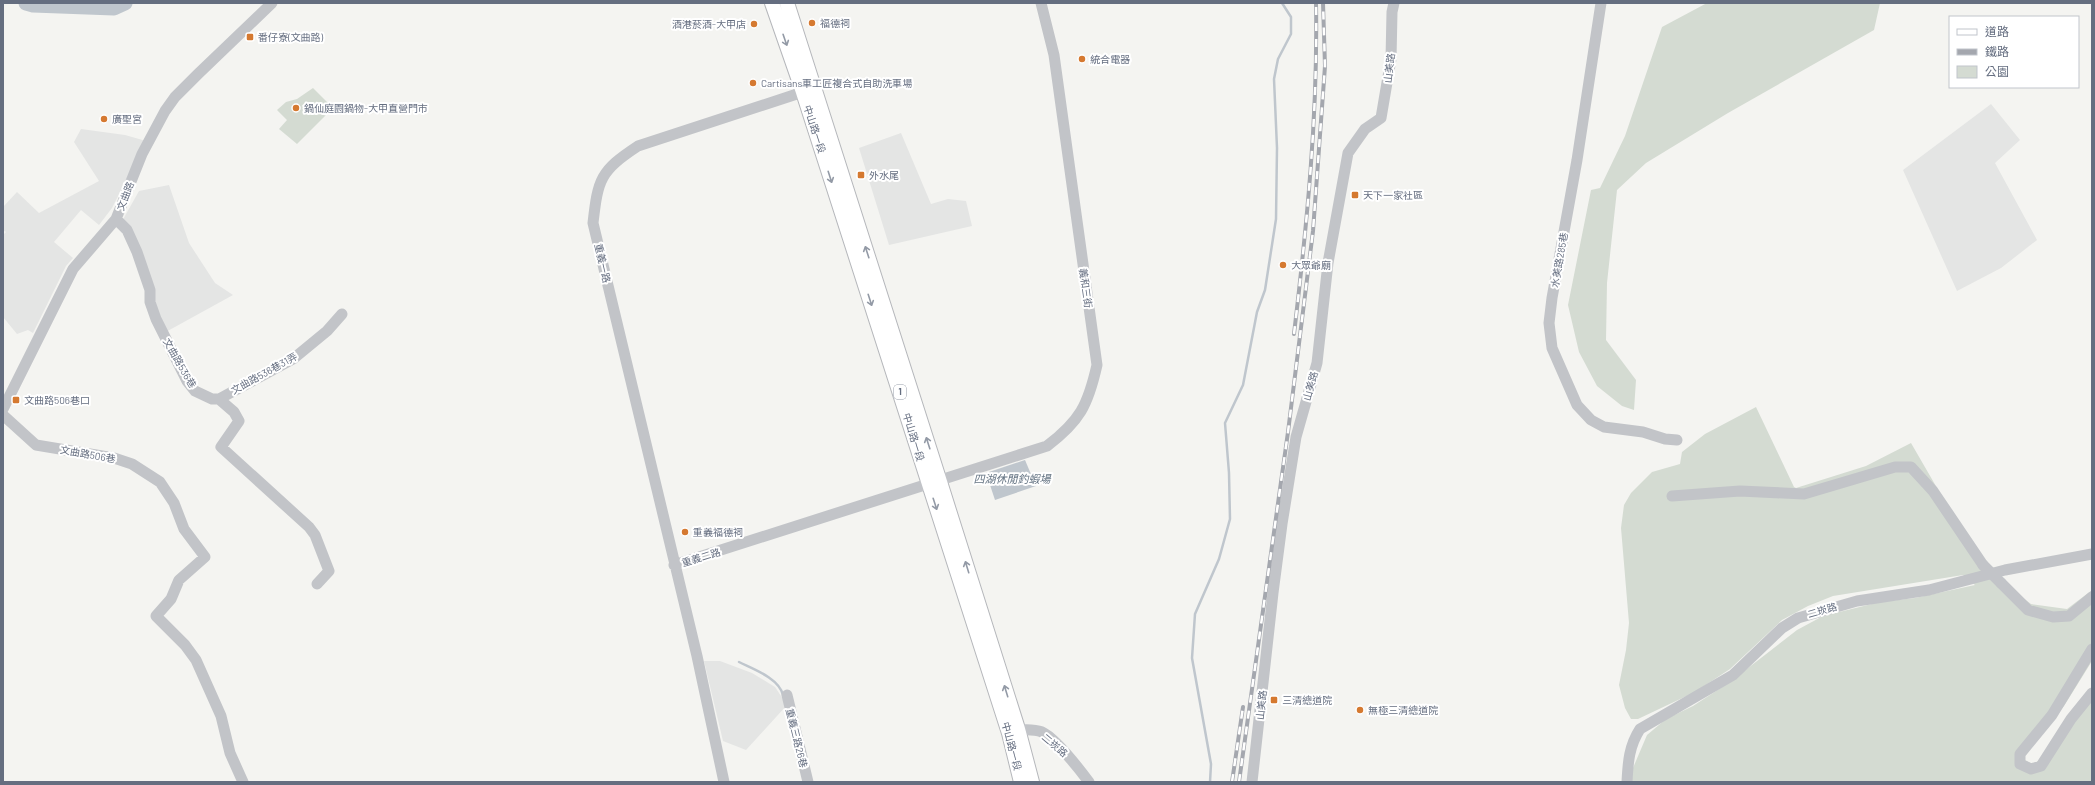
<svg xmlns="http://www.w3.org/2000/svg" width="2095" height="785" viewBox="0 0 2095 785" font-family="Barlow,'Noto Sans TC',sans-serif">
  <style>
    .built { fill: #e4e5e4 }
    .green { fill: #d4dbd2 }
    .water { fill: #bfc6cd }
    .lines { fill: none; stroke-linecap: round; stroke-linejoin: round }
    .stream { stroke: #bfc6cd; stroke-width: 2.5 }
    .river { stroke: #bfc6cd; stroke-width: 15 }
    .major-casing { stroke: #b5b7bb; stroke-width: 16 }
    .minor { stroke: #c2c4c8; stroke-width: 11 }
    .major { stroke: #fff; stroke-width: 14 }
    .rail-casing { stroke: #a4a7ae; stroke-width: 4 }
    .rail { stroke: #fff; stroke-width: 2.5; stroke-dasharray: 8; stroke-linecap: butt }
    .minor-bridge { stroke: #c2c4c8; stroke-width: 11 }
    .oneway { stroke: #939aa6 }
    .poi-dot { fill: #d57930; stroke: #fff; stroke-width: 1.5 }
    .labels { text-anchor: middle; stroke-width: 4; stroke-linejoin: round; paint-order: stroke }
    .shield { fill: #fff; stroke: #939aa6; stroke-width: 1 }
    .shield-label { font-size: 9px; font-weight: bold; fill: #656e80 }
    .poi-label { font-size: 10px; fill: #656e80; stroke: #fff; text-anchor: start }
    .street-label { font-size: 10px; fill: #656e80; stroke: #fff }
    .water-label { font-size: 11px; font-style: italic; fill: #667584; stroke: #fff }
  </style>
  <rect width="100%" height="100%" fill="#f4f4f1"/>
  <!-- built -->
  <path class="built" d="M1991 104 2020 140 1995 163 2037 240 2001 268 1957 291 1903 170Z
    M81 129 125 135 146 141 112 208 99 225 81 210 54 242 73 258 66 266 33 333 28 330 17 334 3 317V235L6 232 3 230V207L17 192 39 213 99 181 74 142Z
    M901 133 931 204 948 199 966 201 972 226 889 245 859 148Z
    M169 185 189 243 215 283 233 295 164 333 121 223 139 191Z
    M704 661H720L752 673 775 687 787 705 746 750 723 741Z"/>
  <!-- green -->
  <path class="green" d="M1707 3H1880L1874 30 1728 113 1646 163 1617 190 1607 283 1606 340 1636 380 1634 410 1622 406 1597 386 1579 352 1568 305 1591 190 1600 188 1625 136 1662 27Z
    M313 88 333 108 297 144 279 129 287 120 277 110 286 102 297 99Z
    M1756 407 1794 487 1796 488 1866 466 1911 443 1944 500 1989 568 2003 583 2031 604 2067 609 2092 590V661L2064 706 2025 752V760L2032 764 2038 761 2092 687V782H1627L1647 735 1666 719 1693 706 1730 682 1797 630 1823 616 1880 602 1915 598 1975 585 1963 575 1833 596 1808 606 1782 620 1730 669 1695 692 1638 719H1631L1625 708 1619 685 1626 650 1629 623 1621 528 1624 505 1631 493 1652 472 1680 464 1682 452 1705 434Z"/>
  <!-- water -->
  <path class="water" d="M1025 460 1036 486 995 500 986 473Z"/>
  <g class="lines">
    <!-- stream -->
    <path class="stream" d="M739 662C753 669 779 678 783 695
      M1210 782 1211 764 1192 658 1195 614 1219 559 1230 519 1229 473 1225 423 1243 385 1257 312 1265 290 1276 219 1277 148 1274 79 1278 59 1291 34V17L1282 3"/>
    <!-- river -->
    <path class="river" d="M26 3 33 5 114 8 125 3"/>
    <defs>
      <path id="major" d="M772 3 803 92 1009 733 1021 782
        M787 3 940 482 1018 729 1032 782"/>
    </defs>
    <!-- major casing -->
    <use href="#major" class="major-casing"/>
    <!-- minor -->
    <path class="minor" d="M1601 3 1577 160 1552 298 1549 323 1552 348 1577 405 1591 420 1604 427 1643 432 1665 439 1677 440
      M116 219 127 230 137 252 150 290V302L156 319 187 381 195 391 212 399H219L234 412 239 421 221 447 309 527 315 535 329 571 317 584
      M219 399 293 359 327 331 342 314
      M3 409 73 269 116 219 142 154 165 111 175 97 198 74 272 3
      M3 415 36 445 114 458 132 464 160 482 174 503 184 529 205 557 179 580 171 599 156 616 185 645 196 660 221 716 230 753 243 782
      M1672 496 1740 491 1804 494 1895 467H1911L1933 491 1983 565
      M674 565 1047 446C1080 421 1088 405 1097 365L1054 55 1041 3
      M2001 583 2028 610 2053 617 2069 616 2092 597
      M2092 649 2052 715 2020 754V764L2031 769 2041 766 2071 719 2092 693
      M787 695 808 782
      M1011 732C1019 729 1034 729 1042 732 1055 738 1080 770 1089 782
      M724 782 697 656 593 223C598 179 600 171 638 146L803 92
      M1252 782 1273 593 1282 524 1296 437 1317 363 1328 263 1348 153 1365 129 1381 118 1391 59 1392 12 1394 3
      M1627 782C1628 762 1629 746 1640 729L1733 675 1782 628 1798 618 1857 601 1929 590 2005 570 2092 554"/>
    <!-- major -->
    <use href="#major" class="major"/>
    <defs>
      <path id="rail" d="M1294 334C1307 224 1318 114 1316 3
        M1232 782 1243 707
        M1239 782 1288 432 1313 231 1325 66 1323 3"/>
    </defs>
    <!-- rail casing -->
    <use href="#rail" class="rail-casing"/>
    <!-- rail -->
    <use href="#rail" class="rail"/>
    <!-- minor-bridge -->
    <path class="minor-bridge" d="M1983 565 2001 583"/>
  </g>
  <!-- one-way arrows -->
  <defs><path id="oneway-shaft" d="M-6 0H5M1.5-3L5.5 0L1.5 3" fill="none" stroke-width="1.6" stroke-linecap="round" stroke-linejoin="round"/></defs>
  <g class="oneway">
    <use href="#oneway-shaft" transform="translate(785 40) rotate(71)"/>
    <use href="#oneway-shaft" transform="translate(830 177) rotate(72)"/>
    <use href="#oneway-shaft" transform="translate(867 252) rotate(-108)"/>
    <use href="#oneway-shaft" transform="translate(870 300) rotate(72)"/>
    <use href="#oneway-shaft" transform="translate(928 443) rotate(-108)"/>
    <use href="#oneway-shaft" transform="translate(935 504) rotate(72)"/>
    <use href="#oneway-shaft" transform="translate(967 567) rotate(-107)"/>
    <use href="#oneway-shaft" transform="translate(1006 691) rotate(-107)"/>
  </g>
  <!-- markers -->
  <g class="poi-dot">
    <circle cx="812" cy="23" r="4"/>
    <circle cx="754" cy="24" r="4"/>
    <rect x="246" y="33" width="8" height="8" rx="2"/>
    <circle cx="1082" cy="59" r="4"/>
    <circle cx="753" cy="83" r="4"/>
    <circle cx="296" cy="108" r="4"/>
    <circle cx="104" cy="119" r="4"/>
    <rect x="857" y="171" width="8" height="8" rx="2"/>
    <rect x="1351" y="191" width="8" height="8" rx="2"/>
    <circle cx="1283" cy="265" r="4"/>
    <rect x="12" y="396" width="8" height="8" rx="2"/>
    <circle cx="685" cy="532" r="4"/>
    <rect x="1270" y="696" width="8" height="8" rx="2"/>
    <circle cx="1360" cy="710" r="4"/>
  </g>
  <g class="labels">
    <!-- shield labels -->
    <rect class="shield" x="894" y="385" width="12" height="14" rx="3"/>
    <g class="shield-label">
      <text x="900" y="395">1</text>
    </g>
    <!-- poi labels -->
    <g class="poi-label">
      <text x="820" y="27">福德祠</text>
      <text x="746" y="28" text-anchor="end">酒港菸酒-大甲店</text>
      <text x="258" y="41">番仔寮(文曲路)</text>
      <text x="1090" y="63">統合電器</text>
      <text x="761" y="87">Cartisans車工匠複合式自助洗車場</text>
      <text x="304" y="112">鍋仙庭園鍋物-大甲直營門市</text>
      <text x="112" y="123">廣聖宮</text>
      <text x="869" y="179">外水尾</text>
      <text x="1363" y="199">天下一家社區</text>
      <text x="1291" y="269">大眾爺廟</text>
      <text x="24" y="404">文曲路506巷口</text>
      <text x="693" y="536">重義福德祠</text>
      <text x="1282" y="704">三清總道院</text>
      <text x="1368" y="714">無極三清總道院</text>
    </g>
    <!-- street labels -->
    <g class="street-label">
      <text transform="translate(1389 68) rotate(-83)" y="4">山美路</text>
      <text transform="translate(815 129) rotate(72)" y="4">中山路一段</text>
      <text transform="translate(125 196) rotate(-69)" y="4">文曲路</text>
      <text transform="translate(1559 260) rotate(-80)" y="4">水美路285巷</text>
      <text transform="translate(603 263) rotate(77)" y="4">重義一路</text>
      <text transform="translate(1086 288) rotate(82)" y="4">義和三街</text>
      <text transform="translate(180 363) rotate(60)" y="4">文曲路536巷</text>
      <text transform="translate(264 373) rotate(-29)" y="4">文曲路536巷31弄</text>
      <text transform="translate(1310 386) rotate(-75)" y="4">山美路</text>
      <text transform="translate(914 437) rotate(73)" y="4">中山路一段</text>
      <text transform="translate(88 454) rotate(10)" y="4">文曲路506巷</text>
      <text transform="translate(701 557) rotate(-17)" y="4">重義二路</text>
      <text transform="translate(1822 610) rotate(-16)" y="4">二崁路</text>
      <text transform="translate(1261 705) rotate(-84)" y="4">山美路</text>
      <text transform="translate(797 738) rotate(76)" y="4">重義三路26巷</text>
      <text transform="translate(1055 745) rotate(40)" y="4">二崁路</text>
      <text transform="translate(1012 746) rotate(75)" y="4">中山路一段</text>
    </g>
    <!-- water labels -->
    <g class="water-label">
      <text x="1012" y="483">四湖休閒釣蝦場</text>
    </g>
  </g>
  <!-- border -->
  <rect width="2095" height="785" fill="none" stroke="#656e80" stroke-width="8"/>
  <!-- legend -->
  <rect x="1949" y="16" width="130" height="72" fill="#ffffff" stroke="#c1c5cc"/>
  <rect x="1957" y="29" width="20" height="6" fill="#ffffff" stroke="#c1c5cc"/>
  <text x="1985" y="36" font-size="12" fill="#656e80">道路</text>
  <rect x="1957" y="49" width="20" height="6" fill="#a4a7ae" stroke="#c1c5cc"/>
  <text x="1985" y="56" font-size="12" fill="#656e80">鐵路</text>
  <rect x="1957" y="66" width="20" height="12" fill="#d4dbd2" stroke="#c1c5cc"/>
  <text x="1985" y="76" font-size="12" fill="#656e80">公園</text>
</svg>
